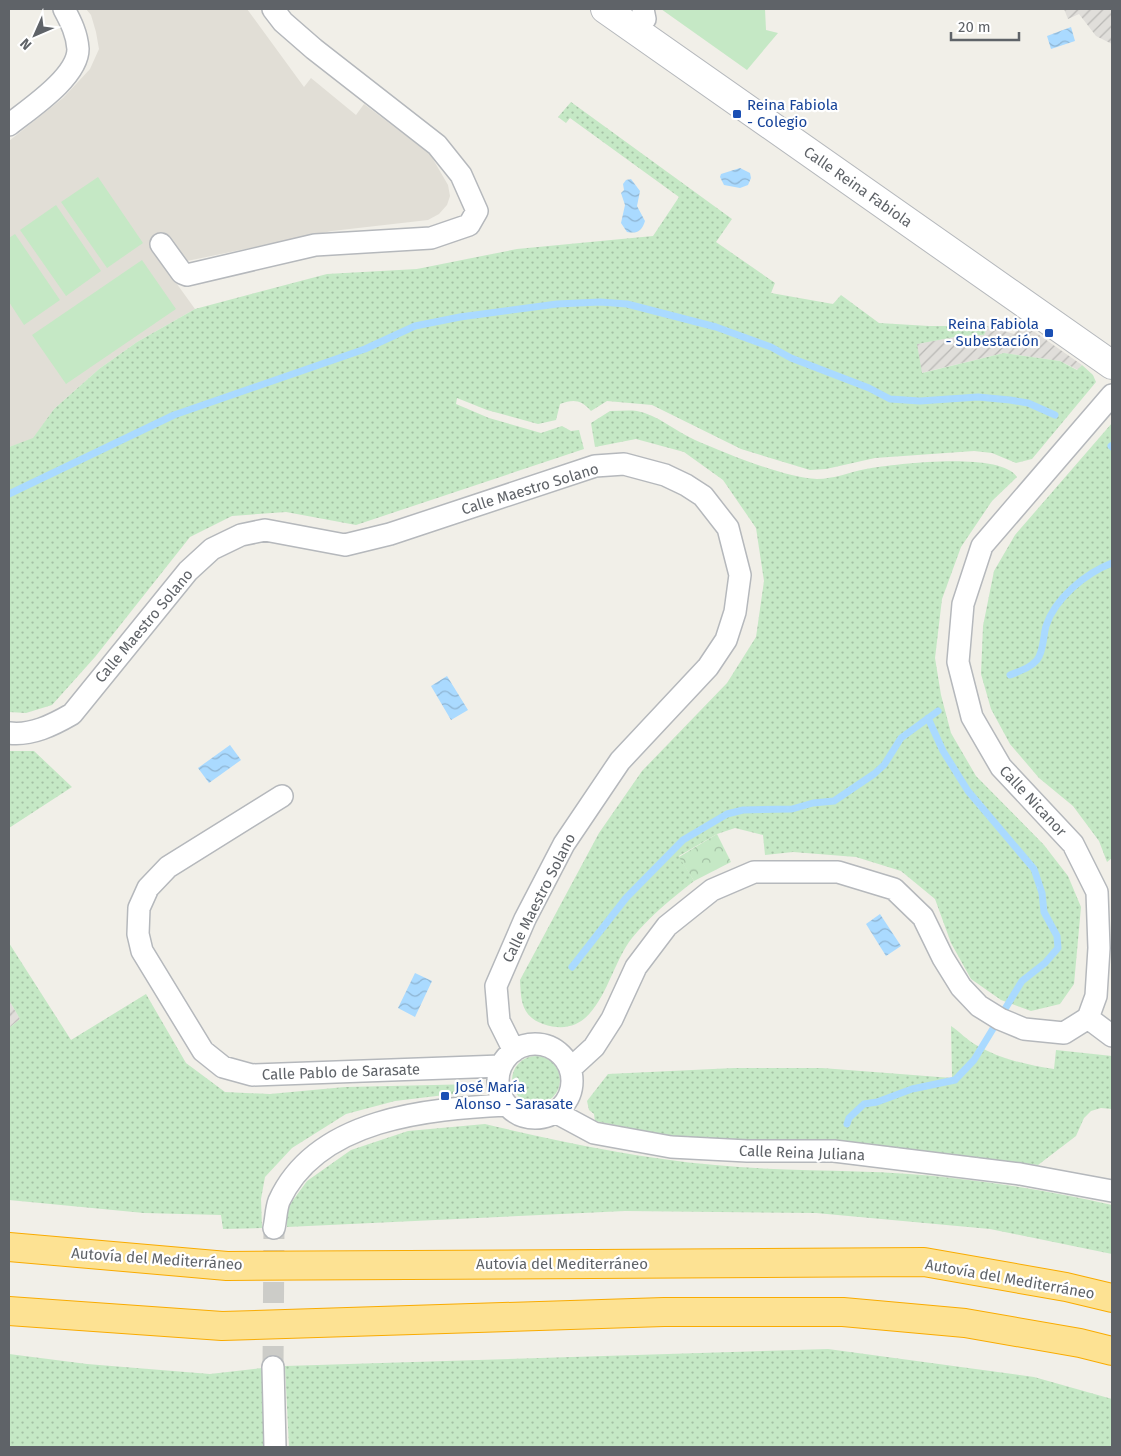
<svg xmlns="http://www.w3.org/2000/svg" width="1121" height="1456" viewBox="0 0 1121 1456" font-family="'Fira Sans',sans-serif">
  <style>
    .industrial { fill: url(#industrial-furrows) }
    .education { fill: #e1ded6 }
    .grass { fill: url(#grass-dots) }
    .park { fill: url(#park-crowns) }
    .garden { fill: #c5e8c5 }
    .water { fill: url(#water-waves) }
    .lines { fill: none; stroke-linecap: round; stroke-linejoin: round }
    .stream { stroke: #aadaff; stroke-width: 7 }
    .minor-tunnel { stroke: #ccccc8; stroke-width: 21; stroke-dasharray: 21 11; stroke-linecap: butt }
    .minor-casing { stroke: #b5b8bc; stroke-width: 24 }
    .tertiary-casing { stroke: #b5b8bc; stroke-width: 30 }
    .motorway-casing { stroke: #f9ab00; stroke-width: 30 }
    .minor { stroke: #fff; stroke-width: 21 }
    .tertiary { stroke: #fff; stroke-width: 28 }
    .motorway { stroke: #fde293; stroke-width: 28 }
    .transit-dot { fill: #1a4fb4; stroke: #fff; stroke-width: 2 }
    .labels { text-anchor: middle; stroke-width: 4.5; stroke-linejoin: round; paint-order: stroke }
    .transit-label { font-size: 15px; fill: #164399; stroke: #fff; text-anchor: start }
    .street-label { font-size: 15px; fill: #5f6368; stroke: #fff }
  </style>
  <defs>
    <pattern id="industrial-furrows" width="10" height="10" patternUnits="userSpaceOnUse" patternTransform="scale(1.25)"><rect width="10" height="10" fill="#e0deda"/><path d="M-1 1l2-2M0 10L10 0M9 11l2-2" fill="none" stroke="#b9b8b5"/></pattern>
    <pattern id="grass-dots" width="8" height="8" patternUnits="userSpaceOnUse" patternTransform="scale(1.25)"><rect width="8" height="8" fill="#c5e8c5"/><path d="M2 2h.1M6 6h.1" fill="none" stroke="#a3c0a4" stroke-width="1.8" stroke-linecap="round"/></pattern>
    <pattern id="park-crowns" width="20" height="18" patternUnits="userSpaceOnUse" patternTransform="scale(1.25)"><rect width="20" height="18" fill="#c5e8c5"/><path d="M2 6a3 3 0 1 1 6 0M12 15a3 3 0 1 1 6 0" fill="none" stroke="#a3c0a4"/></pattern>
    <pattern id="water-waves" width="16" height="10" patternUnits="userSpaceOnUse" patternTransform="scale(1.25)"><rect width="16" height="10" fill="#aadaff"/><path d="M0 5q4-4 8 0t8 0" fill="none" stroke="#8eb4d2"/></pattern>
  </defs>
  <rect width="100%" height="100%" fill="#f1efe8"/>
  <!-- industrial -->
  <path class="industrial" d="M1064 9H1112V44L1096 36 1079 14 1068 19Z
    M1022 323 1082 365 1078 370 1060 361 1004 353 921 373 916 344 961 336 984 335 988 326 1014 334Z
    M9 1000 20 1019 9 1028Z"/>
  <!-- education -->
  <path class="education" d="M86 9H247L304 87 311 78 356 115 364 104 430 154 448 185 450 196 447 205 439 214 428 220 332 231 187 261 169 236 151 248 195 309 137 342 99 369 54 409 33 439 9 447V141L63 98 90 69 99 49 96 32 91 15Z"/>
  <!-- grass -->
  <path class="grass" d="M571 102 732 219 716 242 775 283 771 293 833 304 841 295 879 323 929 326H988L984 335 961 336 917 344 922 373 1004 353 1060 361 1077 370 1082 365 1093 375 1096 382 1032 459 1016 463 992 453 974 451 875 458 826 469 810 470 741 449 652 405 607 401 591 411C581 400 574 399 560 404L556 420 538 424 487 410 457 398 456 404 489 418 541 433 562 426 571 431 579 430 584 449 356 525 286 512 232 516 190 537 95 657 52 705 26 713 9 712V447L33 438 54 409 99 369 137 342 195 309 327 274 417 269 517 249 653 236 679 197 570 118 566 123 558 117Z
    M610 411C619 411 628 410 637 411 658 415 675 431 695 440 725 453 785 478 817 479 834 479 850 472 866 469 895 464 1000 451 1017 477L992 501 961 547 942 599 935 658 941 695 951 733 976 776 1044 845 1068 876 1081 907 1074 984 1060 1004 1031 1011 1001 1000 971 979 951 943 935 899 901 871 856 857 793 852 765 855 763 835 735 828 717 834 679 856 694 881C672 898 649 917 632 938 606 971 600 1043 543 1024 521 1016 521 1000 520 980L599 833 642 771 727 683 756 637 764 581 756 528 723 480 684 452 636 439 595 447 591 423Z
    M1112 423V858L1107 862 1099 841 1073 806 1039 778 1010 744 991 709 981 674 983 626 994 571 1015 535Z
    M9 751H34L72 787 9 828Z
    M9 943 71 1040 146 994 186 1063 225 1092 270 1094 345 1087 478 1084 480 1088 478 1091 395 1101 346 1114 292 1148 265 1177 261 1199 262 1228 223 1229 221 1215 144 1213 9 1200V1028L20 1019 9 1000Z
    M951 1026C960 1032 967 1040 976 1045 1000 1059 1027 1065 1054 1069L1056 1050 1112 1056V1109L1101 1108 1091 1111 1084 1118 1076 1136 1038 1165 923 1152 695 1141 595 1121 594 1114 589 1110 587 1101 608 1074 734 1068H822L952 1078Z
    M512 1080a24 24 0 1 1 48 0a24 24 0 1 1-48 0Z
    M485 1124C561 1142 637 1158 715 1165 794 1173 874 1168 952 1178 1006 1184 1060 1193 1112 1205V1254L990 1229 816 1213 625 1211 287 1227 286 1210 307 1181 351 1150 408 1131Z
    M828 1349 1034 1377 1112 1399V1447H289L285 1366Z
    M9 1354 87 1364 210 1374 262 1368 264 1447H9Z"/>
  <!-- park -->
  <path class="park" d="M717 834 731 862 694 881 679 857Z"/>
  <!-- garden -->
  <path class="garden" d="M661 9H765L766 30 778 33 747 70Z
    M98 177 143 243 107 268 61 202Z
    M56 205 101 271 66 296 20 230Z
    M15 234 60 300 24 325 9 302V238Z
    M142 260 176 309 66 384 32 335Z"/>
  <!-- water -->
  <path class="water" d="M1071 27 1075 41 1051 49 1047 36Z
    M740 168 750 173 751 178 748 185 740 188 724 185 720 177 721 174Z
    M631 179 640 191 637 206 645 221C642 231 637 234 627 232L621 223 625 205 621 193 624 190 623 184 626 180Z
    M447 676 468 710 451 720 431 686Z
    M230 745 241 760 209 783 198 768Z
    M880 914 901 946 886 956 866 924Z
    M415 973 432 981 415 1017 398 1008Z"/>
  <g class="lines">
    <!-- stream -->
    <path class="stream" d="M1111 446 1112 447
      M9 494 174 415 365 349 415 326 460 317 557 304 600 302 627 304 716 327 771 347 791 358 869 388 890 399 920 401 978 397 1010 400 1028 403 1055 415
      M1010 675C1020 671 1030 668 1037 660 1044 651 1043 636 1046 626 1055 598 1086 573 1112 563
      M572 967 626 898 683 840 727 814 743 810 792 809 813 803 834 801 874 774 884 765 901 738 938 711
      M847 1124 849 1118 864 1104 877 1102 912 1089 955 1080 974 1060 1022 981 1045 963 1058 948 1057 936 1044 912 1042 893 1034 869 968 791 943 751 928 718"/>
    <!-- minor-tunnel -->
    <path class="minor-tunnel" d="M273 1367 274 1228"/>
    <defs>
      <path id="minor" d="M643 9 645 19
        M9 125C29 109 78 77 78 49 77 34 71 22 64 9
        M161 244 182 273 187 275 315 245 431 238 469 225 477 211 461 175 437 145 314 49 283 22 273 9
        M9 733C31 736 53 725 72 714L188 571 212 549 241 535 265 530 345 545 390 534 595 466 624 464 665 475 686 485 703 496 728 528 740 575 735 612 726 640 708 667 620 761 564 844 525 919 496 986 499 1021 514 1051
        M282 796 168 867 148 888 139 908 138 934 142 951 203 1051 223 1067 252 1075 501 1066
        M1088 1018 1096 996 1099 948 1097 892 1073 844 1001 767 972 717 958 662 963 604 982 546 1112 395
        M1088 1018 1112 1036
        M498 1081a37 37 0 1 1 74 0a37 37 0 1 1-74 0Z
        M570 1069 594 1047 612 1019 636 967 667 926 712 890 754 872H838L894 889 923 917 943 958 961 987 979 1006 1000 1019 1024 1029 1064 1033 1088 1018
        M555 1112 594 1133 671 1147 747 1151H834L1020 1174 1112 1191
        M274 1228C276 1219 276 1209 279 1201 317 1118 428 1109 507 1105
        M273 1367 275 1447"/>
      <path id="tertiary" d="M605 9 1112 365"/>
      <path id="motorway" d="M9 1247 227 1266 924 1262 1066 1287 1112 1298
        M9 1311 222 1326 664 1312H843L965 1323 1080 1343 1112 1351"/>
    </defs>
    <!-- minor casing -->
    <use href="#minor" class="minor-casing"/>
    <!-- tertiary casing -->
    <use href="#tertiary" class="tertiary-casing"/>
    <!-- motorway casing -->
    <use href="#motorway" class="motorway-casing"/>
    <!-- minor -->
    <use href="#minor" class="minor"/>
    <!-- tertiary -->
    <use href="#tertiary" class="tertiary"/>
    <!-- motorway -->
    <use href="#motorway" class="motorway"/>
  </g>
  <!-- markers -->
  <g class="transit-dot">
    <rect x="732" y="109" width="10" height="10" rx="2.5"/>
    <rect x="1044" y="328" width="10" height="10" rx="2.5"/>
    <rect x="440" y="1091" width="10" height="10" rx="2.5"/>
  </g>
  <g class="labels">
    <!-- transit labels -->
    <g class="transit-label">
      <text x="747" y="110">Reina Fabiola<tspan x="747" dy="17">- Colegio</tspan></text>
      <text x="1039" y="329" text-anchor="end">Reina Fabiola<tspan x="1039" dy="17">- Subestación</tspan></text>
      <text x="455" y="1092">José María<tspan x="455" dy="17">Alonso - Sarasate</tspan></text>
    </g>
    <!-- street labels -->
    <g class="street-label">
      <text transform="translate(858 187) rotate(35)" y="5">Calle Reina Fabiola</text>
      <text transform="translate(530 489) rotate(-17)" y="5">Calle Maestro Solano</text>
      <text transform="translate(144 626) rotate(-50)" y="5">Calle Maestro Solano</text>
      <text transform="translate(1033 801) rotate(47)" y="5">Calle Nicanor</text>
      <text transform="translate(539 898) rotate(-63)" y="5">Calle Maestro Solano</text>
      <text transform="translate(341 1072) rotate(-2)" y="5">Calle Pablo de Sarasate</text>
      <text transform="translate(802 1153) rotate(2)" y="5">Calle Reina Juliana</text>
      <text transform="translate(157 1259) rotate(4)" y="5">Autovía del Mediterráneo</text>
      <text x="562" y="1269">Autovía del Mediterráneo</text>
      <text transform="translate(1010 1279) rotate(10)" y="5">Autovía del Mediterráneo</text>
    </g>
  </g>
  <!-- border -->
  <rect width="1121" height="1456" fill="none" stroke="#5f6368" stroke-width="20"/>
  <!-- north arrow -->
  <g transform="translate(35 35) rotate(225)" stroke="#ffffff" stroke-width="4" paint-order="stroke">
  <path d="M0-4L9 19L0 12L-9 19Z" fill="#5f6368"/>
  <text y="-8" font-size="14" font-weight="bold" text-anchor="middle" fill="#5f6368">N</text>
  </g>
  <!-- scale -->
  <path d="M951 32v8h68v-8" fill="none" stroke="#5f6368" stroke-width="2.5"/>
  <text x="958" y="32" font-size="15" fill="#5f6368" stroke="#ffffff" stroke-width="4" paint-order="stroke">20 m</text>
</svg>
